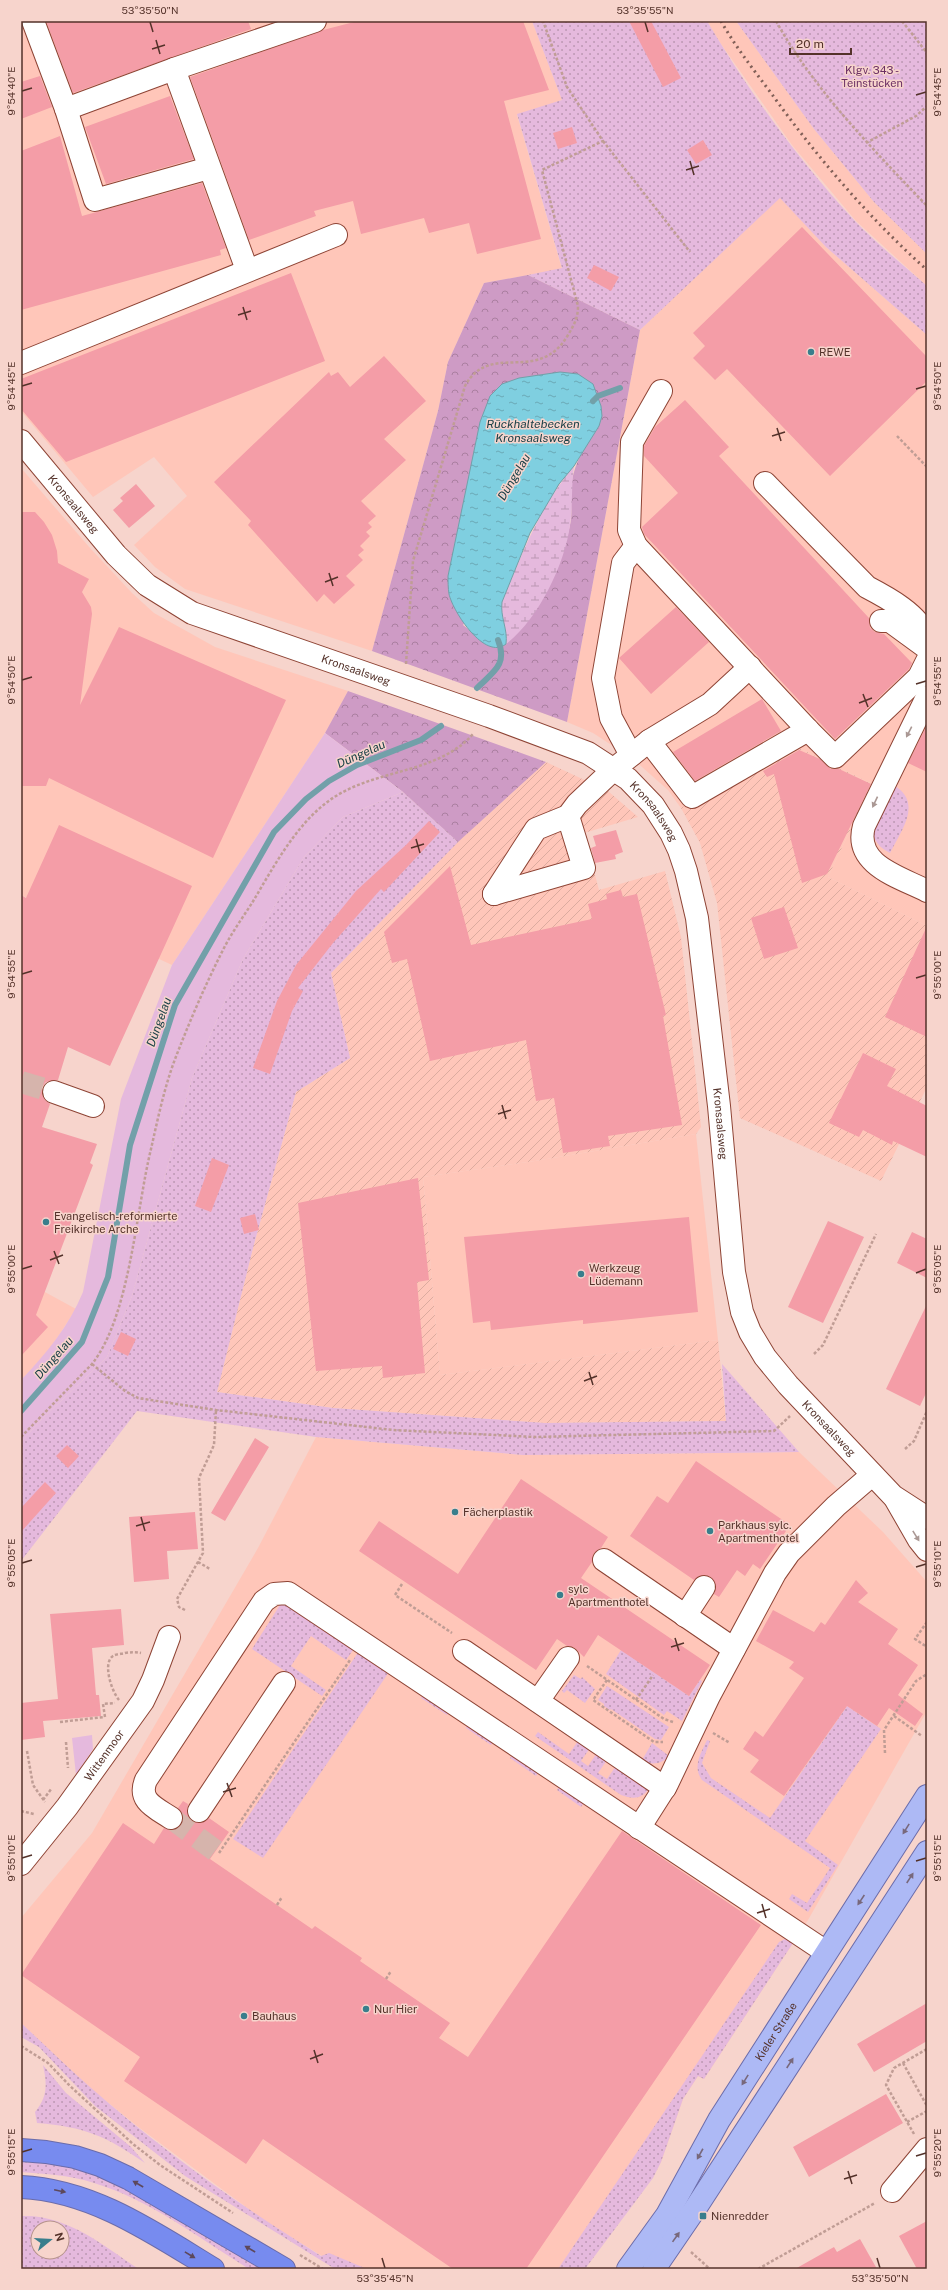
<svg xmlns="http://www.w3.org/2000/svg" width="948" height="2290" viewBox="0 0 948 2290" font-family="'Public Sans',sans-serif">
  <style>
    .built { fill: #ffc6b9 }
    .industrial { fill: url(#industrial-furrows) }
    .grass { fill: url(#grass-dots); fill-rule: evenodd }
    .forest { fill: url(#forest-crowns); fill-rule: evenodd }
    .wetland { fill: url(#wetland-marsh) }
    .park { fill: #e5b9dd }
    .water { fill: url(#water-ripples); stroke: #72a0a9 }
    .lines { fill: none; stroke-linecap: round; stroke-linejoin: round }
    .stream { stroke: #72a0a9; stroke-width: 6 }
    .building { fill: #f49da7 }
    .minor-tunnel { stroke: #d6b4ac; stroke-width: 22; stroke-dasharray: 22 11; stroke-linecap: butt }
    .minor-casing { stroke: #8e4435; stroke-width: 24 }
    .major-casing { stroke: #6b6caa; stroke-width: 24 }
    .highway-casing { stroke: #6b6caa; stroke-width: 24 }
    .path { stroke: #c09d95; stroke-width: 2.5; stroke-dasharray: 3 2; stroke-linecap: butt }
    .minor { stroke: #fff; stroke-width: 22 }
    .major { stroke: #adb9f5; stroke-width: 22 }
    .highway { stroke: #778bef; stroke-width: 22 }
    .rail { stroke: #815f57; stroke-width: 3; stroke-dasharray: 2 4; stroke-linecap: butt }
    .oneway { fill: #aa9894 }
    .oneway2 { fill: #78687b }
    .oneway3 { fill: #5d485b }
    .ticks { fill: none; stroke: #54322a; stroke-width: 1.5 }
    .poi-dot { fill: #397e8c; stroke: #f7d4cc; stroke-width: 1.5 }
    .labels { text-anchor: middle; stroke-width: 3; stroke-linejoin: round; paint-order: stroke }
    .park-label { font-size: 11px; fill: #6c2f64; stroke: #f7d4cc }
    .poi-label { font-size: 11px; fill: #54322a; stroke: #f7d4cc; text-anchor: start }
    .street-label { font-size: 11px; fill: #54322a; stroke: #f7d4cc }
    .water-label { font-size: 12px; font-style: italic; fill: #1b4148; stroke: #f7d4cc }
    .neatline { fill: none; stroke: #54322a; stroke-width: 1.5 }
    .ticks-label { font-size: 10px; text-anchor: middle; fill: #54322a }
  </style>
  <defs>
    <pattern id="industrial-furrows" width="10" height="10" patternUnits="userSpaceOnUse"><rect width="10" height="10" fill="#ffc6b9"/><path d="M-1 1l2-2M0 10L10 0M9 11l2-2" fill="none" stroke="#dcab9f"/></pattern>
    <pattern id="grass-dots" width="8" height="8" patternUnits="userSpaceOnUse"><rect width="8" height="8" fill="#e5b9dd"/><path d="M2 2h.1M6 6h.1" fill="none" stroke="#bc97b3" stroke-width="1.8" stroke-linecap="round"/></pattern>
    <pattern id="forest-crowns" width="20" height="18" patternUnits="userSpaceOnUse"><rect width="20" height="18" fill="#ce9bc5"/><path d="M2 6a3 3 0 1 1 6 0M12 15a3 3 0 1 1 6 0" fill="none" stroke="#aa7fa0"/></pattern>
    <pattern id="wetland-marsh" width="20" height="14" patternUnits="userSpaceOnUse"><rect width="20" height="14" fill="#e5b9dd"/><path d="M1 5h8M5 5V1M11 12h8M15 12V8" fill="none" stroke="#bc97b3"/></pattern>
    <pattern id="water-ripples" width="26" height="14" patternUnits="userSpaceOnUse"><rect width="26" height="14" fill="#7fcfe0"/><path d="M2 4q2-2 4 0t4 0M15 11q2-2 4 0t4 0" fill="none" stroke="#6ba9b6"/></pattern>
  </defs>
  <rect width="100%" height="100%" fill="#f7d4cc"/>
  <!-- built -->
  <path class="built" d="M21 21H532L562 100 517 115 562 269 484 283 448 362 438 411 372 651 185 589 155 567 134 545 187 496 154 457 93 497 21 411Z
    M707 21H736L814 129 874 202 927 254V286L856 221 792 145 721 44Z
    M780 197 826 247 927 335V926L828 877 872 784 791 744 681 808 668 790 633 759 593 733 567 722 640 330Z
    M21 468 90 548 132 593 154 613 215 647 348 691 325 733 172 965 21 895Z
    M696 1134 718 1340 440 1375 423 1177 535 1161Z
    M21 1279 76 1309 48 1352 21 1380Z
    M316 1437 523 1455 799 1452 883 1532 927 1582V1711L808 1920 704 2079 698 2076 683 2099 661 2162 652 2177 581 2269H343L262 2219 137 2126 90 2088 21 2023V1918L92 1833 258 1548Z"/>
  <!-- industrial -->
  <path class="industrial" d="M791 744 872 784 828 877 927 926V1087L881 1181 740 1118 717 903 700 843 681 808Z
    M546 762 608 791 638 817 584 833 599 890 665 871 681 937 701 1127 696 1134 535 1161 423 1177 440 1375 718 1340 726 1421 545 1423 333 1408 217 1392 253 1248 296 1092 350 1058 331 973 458 842Z"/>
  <!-- grass -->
  <path class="grass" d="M532 21H707C749 92 799 161 855 221 877 244 903 265 927 286V335L826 247 780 198 640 330 528 275 562 268 517 114 562 100Z
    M736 21H927V254L874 202 814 129Z
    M892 784C924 802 902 829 890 853 857 837 881 808 892 784Z
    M403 792 458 842 331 973 350 1058 296 1092 253 1248 217 1392 333 1408 545 1423 726 1421 722 1364 799 1452 523 1455 316 1437 137 1411 21 1561V1442L41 1420 107 1357 132 1296 192 1078 243 959 304 857 343 817Z
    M285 1602 356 1646 346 1660 311 1636 291 1666 326 1690 322 1696 252 1649 280 1605Z
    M361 1648 391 1669 263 1858 233 1839Z
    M621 1650 689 1696 700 1680 702 1681 682 1721 667 1711 664 1715 606 1674Z
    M574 1675 581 1679 582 1677 595 1689 585 1703 567 1690 564 1693 562 1691Z
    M607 1686 669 1727 661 1740 655 1739 611 1709 610 1710 604 1706V1704L598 1700Z
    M424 1693 450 1711 447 1715 421 1698Z
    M847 1706 881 1729 805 1841 838 1865 808 1912 789 1899 792 1894 807 1903 830 1868 702 1780C692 1767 701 1753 707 1740L710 1741 702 1763 711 1778 770 1818Z
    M468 1723 494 1740 491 1745 466 1728Z
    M538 1732 569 1754 578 1741 590 1748 581 1761 588 1766 597 1753 607 1760 598 1773 607 1779 616 1766 649 1788C642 1800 632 1799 621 1795L535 1736Z
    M652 1743 669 1756C662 1764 651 1766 642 1760Z
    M514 1754 539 1771 536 1776 510 1758Z
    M560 1785 585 1801 581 1807 557 1790Z
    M785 1939 793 1943 704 2079 698 2076 683 2099 661 2162 653 2178 585 2269H558L779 1942Z
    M21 2023C44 2044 67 2067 90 2087 161 2150 241 2206 321 2256L329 2253 367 2269H335L185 2176 95 2106 39 2047 21 2037Z
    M43 2065 66 2093 131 2147 145 2163C106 2136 85 2127 37 2123L35 2112C48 2096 47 2084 43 2065Z
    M21 2162C36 2163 52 2163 67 2167 137 2184 199 2231 261 2269H249C199 2238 150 2200 94 2183 70 2175 45 2174 21 2172Z
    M21 2216C67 2214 102 2245 139 2269H21ZM38 2228H62V2252H38Z"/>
  <!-- forest -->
  <path class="forest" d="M528 275 640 330 567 722 372 651 438 411 448 362 484 283ZM599 426C585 446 573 464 571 489 570 501 573 514 570 525 560 572 538 617 501 648L489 645 463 625Z
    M348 691 546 762 458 842 403 792 325 733Z"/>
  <!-- wetland -->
  <path class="wetland" d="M574 466C571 487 573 505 570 525 565 564 538 620 506 644 508 629 500 617 502 602 522 554 540 506 574 466Z"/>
  <!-- park -->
  <path class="park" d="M325 733 403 792 343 817 304 857 243 959 192 1078 132 1296 107 1357 41 1420 21 1442V1380C46 1354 69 1326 83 1292L121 1099 172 965Z
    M92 1735 93 1749 76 1775 72 1738Z"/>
  <!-- water -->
  <path class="water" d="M560 372 578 374 593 384 601 406 602 416 599 426 574 466 559 484 530 533 502 602C500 617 508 629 506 644 485 661 453 612 449 594 448 588 448 581 448 576L480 422 490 396 502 384 519 378Z"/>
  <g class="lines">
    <!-- stream -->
    <path class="stream" d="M593 401 598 396 620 388
      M477 688C493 672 508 665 498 640
      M21 1411 82 1342 108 1277 130 1145 175 1005 274 832 306 799 329 781 357 765 421 740 441 726"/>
  </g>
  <!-- building -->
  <path class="building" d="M46 21H248L251 29 73 93Z
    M358 21H523L549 90 504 101 541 239 477 254 469 223 429 233 424 218 361 234 353 201 314 211 316 216 249 240 190 77 323 30Z
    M629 21H651L681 78 663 87Z
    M40 76 52 107 21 119V82Z
    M170 96 194 159 106 184 85 127Z
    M572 127 577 143 558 149 553 133Z
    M60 136 82 216 202 183 226 248 220 250 221 255 21 310V151Z
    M703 140 712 155 696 164 687 150Z
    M802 227 927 357V381L830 476 727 369 715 380 693 358 705 346 693 333Z
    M594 265 619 277 611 291 587 278Z
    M291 273 325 361 66 462 21 409V379Z
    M384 356 426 401 384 439 406 460 361 501 376 516 368 523 372 527 366 532 370 536 360 546 364 550 358 555 363 560 346 576 355 585 334 604 324 594 317 602 248 525 251 521 214 482 329 372 331 376 338 372 350 387Z
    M685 400 729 447 719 456 869 618 870 628 875 632 884 634 912 663 909 669 835 739 644 534 642 527 678 493 644 456V446L655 427Z
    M136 484 155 506 129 528 113 510 123 501 120 498Z
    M21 512H35L44 522 52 535 57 551 58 563 89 579 82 592 91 607 92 614 80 705 119 627 286 700 213 858 49 778 46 786H21Z
    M676 607 709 642 651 694 619 658Z
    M762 699 781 731 695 781 673 752Z
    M927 725V772L908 763Z
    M799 750 820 759 831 769H839L871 784 827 874 802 883 774 774 767 777 763 771Z
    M429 821 440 832 384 892 381 889 333 943 298 988 303 991 292 1011 270 1074 253 1068 277 1001 296 965 356 891 406 845Z
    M59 825 192 886 110 1066 68 1047 58 1080 46 1082 42 1087V1095L45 1100 50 1104 42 1127 97 1144 90 1163 93 1165 36 1315 48 1327 21 1356V895L26 898Z
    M616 830 623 852 615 855 616 859 595 863 591 848 596 846 593 836Z
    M450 866 471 945 592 919 588 904 607 899 606 894 621 890 623 897 637 894 666 1015 663 1016 682 1125 608 1136 610 1146 563 1153 554 1098 536 1101 526 1040 430 1061 407 959 392 963 384 932Z
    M784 907 798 948 764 959 751 918Z
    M927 926V1037L885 1017Z
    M863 1053 896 1069 887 1086 927 1106V1157L893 1141 892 1145 863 1130 859 1137 829 1123Z
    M212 1158 229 1165 211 1212 195 1206Z
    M418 1178 429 1280 417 1282 425 1373 383 1378 382 1366 316 1371 298 1203Z
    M255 1214 259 1230 244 1234 240 1218Z
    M689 1217 698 1312 583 1324V1320L491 1330 490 1321 473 1323 464 1237Z
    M828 1221 864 1237 823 1323 788 1307Z
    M912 1232 927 1239V1278L897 1263Z
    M927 1304V1391L920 1406 886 1389Z
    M121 1332 136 1339 128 1356 113 1349Z
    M255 1438 269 1447 225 1521 211 1513Z
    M67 1445 79 1456 68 1468 56 1456Z
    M696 1461 790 1525 760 1569 753 1564 745 1576 737 1570 719 1597 714 1594 716 1587 711 1577 704 1575 694 1580 630 1536 657 1496 668 1503Z
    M521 1479 608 1537 601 1548 594 1553 592 1562 581 1578 710 1665 689 1696 598 1635 584 1657 575 1648 567 1646 557 1639 536 1670 359 1551 379 1521 458 1574Z
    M45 1482 56 1493 21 1532V1508Z
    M195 1512 198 1549 167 1551 169 1579 134 1582 129 1517Z
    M856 1580 868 1593 858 1602 898 1629 888 1644 918 1665 898 1695 923 1714 915 1726 889 1708 877 1726 847 1706 784 1796 750 1772 759 1760 743 1749 755 1731 763 1737 804 1678 789 1668 794 1662 756 1641 773 1610 814 1632 821 1622 825 1625Z
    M121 1609 124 1645 92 1648 96 1695H99L101 1716 43 1721 45 1737 21 1740V1703L58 1699 50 1614Z
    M183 1801 188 1804 187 1811 192 1821 199 1823 209 1818 229 1832 210 1859 312 1929 315 1926 362 1958 360 1961 450 2023 439 2038 468 2057 622 1831 761 1925 526 2269H453L263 2139 246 2164 124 2081 140 2057 21 1975 123 1823 154 1844 164 1828 171 1830 181 1825 183 1818 178 1808Z
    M927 2003V2041L874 2072 857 2044Z
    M886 2094 903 2123 809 2177 793 2147Z
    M927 2221V2269H917L899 2236Z
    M860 2239 877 2269H795L834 2247 837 2252Z"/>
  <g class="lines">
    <!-- minor-tunnel -->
    <path class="minor-tunnel" d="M21 1082 54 1092
      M171 1818 216 1851"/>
    <defs>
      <g id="minor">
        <path d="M33 21 66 109 95 200 209 168"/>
        <path d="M174 69 247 270"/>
        <path d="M66 109 174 69 315 21"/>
        <path d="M21 363 336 235"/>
        <path d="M661 391 632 442 629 530 636 546 808 730 835 757 919 677 927 661"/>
        <path id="s1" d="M21 441 116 555 147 585 192 613 489 716 588 753 628 779 653 805 671 833 679 850 686 871 697 918 719 1106 734 1272 742 1312 750 1332 765 1357 788 1385 893 1496 927 1518"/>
        <path d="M765 483 867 587C888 598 918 614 927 637"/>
        <path d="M881 621H890L927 648"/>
        <path d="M927 697 864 826C853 865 900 877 927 891"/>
        <path d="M649 741 692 797 808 730"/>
        <path d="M631 755 611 718 603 678 623 563 636 546"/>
        <path d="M494 894 536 829 568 816 577 804 614 769 649 741 710 704 750 667"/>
        <path d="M494 894 584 868 568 816"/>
        <path d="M54 1092 93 1106"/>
        <path d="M896 1500 919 1540 927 1550"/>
        <path d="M604 1560 734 1649"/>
        <path d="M685 1616 704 1587"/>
        <path d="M464 1651 665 1788"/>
        <path d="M538 1701 568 1658"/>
        <path d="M199 1811 284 1683"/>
        <path d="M171 1818C156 1808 137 1801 146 1780L264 1601 274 1594 288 1593 826 1952"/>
        <path d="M639 1828 667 1784 709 1696 775 1573 789 1553 836 1506 872 1475"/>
        <path id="s2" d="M21 1864 67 1807 143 1701 153 1680 169 1637"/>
        <path d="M892 2191 927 2149"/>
      </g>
      <g id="major">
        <path id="s3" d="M628 2269 667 2215 719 2120 927 1796"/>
        <path d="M654 2269 695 2209 927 1852"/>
      </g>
      <path id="highway" d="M21 2150 46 2152 75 2157 100 2165 128 2178 284 2269
        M21 2187C92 2190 154 2233 213 2269"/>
    </defs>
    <!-- minor casing -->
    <use href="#minor" class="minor-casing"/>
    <!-- major casing -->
    <use href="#major" class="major-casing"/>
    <!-- highway casing -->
    <use href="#highway" class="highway-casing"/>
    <!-- path -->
    <path class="path" d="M776 21C815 91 872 148 927 206
      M902 21 927 53
      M603 141 690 252
      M866 143 916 116 927 106
      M897 436 927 467
      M406 664 413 561 465 386C490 340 538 386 568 335 574 325 578 318 578 306L542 170 603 141 567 87 543 21
      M814 1354 823 1345 876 1234
      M92 1364 125 1391 138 1398 216 1410 393 1430 536 1437 774 1431 790 1416
      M21 1437 92 1364C130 1316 136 1210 151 1149 158 1118 165 1084 177 1054 191 1018 207 981 225 946 233 931 243 917 252 903 276 863 301 814 343 792 386 769 441 771 474 733
      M905 1449 914 1441 927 1411
      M198 1562 210 1569
      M402 1584 395 1595 452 1633
      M185 1610 179 1607 177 1599 203 1553 199 1478 214 1445 216 1410
      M927 1622 915 1639 927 1647
      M587 1666 664 1719 673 1722
      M607 1680 593 1700 654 1742H663
      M119 1700C112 1692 102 1663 113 1656 116 1654 121 1654 125 1653 131 1652 136 1652 141 1653
      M636 1700 653 1675
      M894 1716 922 1736
      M105 1717 103 1704 115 1703
      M60 1722 104 1717
      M713 1733 730 1743
      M66 1742 68 1768
      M27 1751 33 1785 45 1802
      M885 1753 884 1730 916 1681 927 1674
      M43 1800 52 1788
      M21 1811 34 1814
      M219 1853 350 1660
      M277 1905 282 1897
      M386 1979 391 1971
      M21 2046 48 2063 70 2086 133 2144 160 2165 233 2213
      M903 2063 927 2106
      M907 2122 927 2111
      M914 2134 886 2085 894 2068 927 2049
      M691 2252 710 2269
      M300 2255 323 2269
      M758 2269 875 2203"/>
    <!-- minor -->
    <use href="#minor" class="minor"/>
    <!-- major -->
    <use href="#major" class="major"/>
    <!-- highway -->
    <use href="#highway" class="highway"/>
    <!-- rail -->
    <path class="rail" d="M721 21C735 46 753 69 771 93 817 157 868 217 927 270"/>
  </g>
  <!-- one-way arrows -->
  <defs><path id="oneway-solid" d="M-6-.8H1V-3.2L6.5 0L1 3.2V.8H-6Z"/></defs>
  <g class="oneway">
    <use href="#oneway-solid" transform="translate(909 732) rotate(117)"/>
    <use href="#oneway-solid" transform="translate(875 802) rotate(115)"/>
    <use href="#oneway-solid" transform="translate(916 1536) rotate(58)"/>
  </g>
  <g class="oneway2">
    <use href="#oneway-solid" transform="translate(906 1829) rotate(122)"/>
    <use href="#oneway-solid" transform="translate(910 1878) rotate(-57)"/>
    <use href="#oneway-solid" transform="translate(861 1900) rotate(124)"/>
    <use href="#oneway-solid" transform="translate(790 2063) rotate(-57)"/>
    <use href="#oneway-solid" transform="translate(745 2080) rotate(122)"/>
    <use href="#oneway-solid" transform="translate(700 2154) rotate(119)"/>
    <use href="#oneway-solid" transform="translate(676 2237) rotate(-55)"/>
  </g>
  <g class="oneway3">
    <use href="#oneway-solid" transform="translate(138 2184) rotate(-150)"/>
    <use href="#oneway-solid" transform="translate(60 2191) rotate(12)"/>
    <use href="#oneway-solid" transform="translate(250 2249) rotate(-150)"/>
    <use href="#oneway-solid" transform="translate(190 2255) rotate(31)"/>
  </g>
  <!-- ticks -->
  <path class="ticks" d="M150 22 153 32M645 22 648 32M156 40 160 54M152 49 165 45M22 91 32 88M916 95 926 92M690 161 694 175M686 170 699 166M243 307 247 320M238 315 251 311M22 386 32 383M916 389 926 386M777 428 781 441M772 436 785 432M329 573 333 586M325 582 338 577M22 680 32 677M916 684 926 681M863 694 868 707M859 703 872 698M416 839 420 853M411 848 424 844M22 974 32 971M916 978 926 975M502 1105 506 1119M498 1114 511 1110M54 1251 59 1264M50 1260 63 1255M22 1269 32 1266M916 1273 926 1269M589 1372 593 1385M584 1381 597 1376M141 1517 145 1531M136 1526 150 1522M22 1563 32 1560M916 1567 926 1564M675 1638 679 1651M671 1647 684 1643M227 1783 232 1797M223 1792 236 1788M22 1858 32 1855M916 1861 926 1858M762 1904 766 1918M757 1913 770 1909M314 2050 318 2063M310 2059 323 2054M22 2152 32 2149M916 2156 926 2153M848 2171 852 2184M844 2179 857 2175M382 2258 385 2268M877 2258 880 2268"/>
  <!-- markers -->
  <g class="poi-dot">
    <circle cx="811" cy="352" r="4"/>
    <circle cx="46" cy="1222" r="4"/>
    <circle cx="581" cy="1274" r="4"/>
    <circle cx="455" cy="1512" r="4"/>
    <circle cx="710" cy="1531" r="4"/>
    <circle cx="560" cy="1595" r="4"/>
    <circle cx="366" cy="2009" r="4"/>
    <circle cx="244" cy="2016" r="4"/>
    <rect x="699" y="2212" width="8" height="8" rx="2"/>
  </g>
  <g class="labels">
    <!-- park labels -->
    <g class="park-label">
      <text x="872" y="74">Klgv. 343 -<tspan x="872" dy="13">Teinstücken</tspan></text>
    </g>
    <!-- poi labels -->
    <g class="poi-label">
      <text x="819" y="356">REWE</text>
      <text x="54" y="1220">Evangelisch-reformierte<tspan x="54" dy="13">Freikirche Arche</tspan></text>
      <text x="589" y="1272">Werkzeug<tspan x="589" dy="13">Lüdemann</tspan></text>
      <text x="463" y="1516">Fächerplastik</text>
      <text x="718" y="1529">Parkhaus sylc.<tspan x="718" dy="13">Apartmenthotel</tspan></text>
      <text x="568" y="1593">sylc<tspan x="568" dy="13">Apartmenthotel</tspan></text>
      <text x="374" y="2013">Nur Hier</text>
      <text x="252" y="2020">Bauhaus</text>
      <text x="711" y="2220">Nienredder</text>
    </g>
    <!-- street labels -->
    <g class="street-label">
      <text dy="4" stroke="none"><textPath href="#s1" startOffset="82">Kronsaalsweg</textPath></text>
      <text dy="4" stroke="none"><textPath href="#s1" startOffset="418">Kronsaalsweg</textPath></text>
      <text dy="4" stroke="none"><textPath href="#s1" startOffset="754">Kronsaalsweg</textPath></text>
      <text dy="4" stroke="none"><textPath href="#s1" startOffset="1078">Kronsaalsweg</textPath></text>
      <text dy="4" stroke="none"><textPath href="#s1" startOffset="1414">Kronsaalsweg</textPath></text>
      <text dy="4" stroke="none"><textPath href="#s2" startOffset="137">Wittenmoor</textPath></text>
      <text dy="4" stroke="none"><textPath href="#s3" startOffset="280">Kieler Straße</textPath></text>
    </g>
    <!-- water labels -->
    <g class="water-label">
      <text x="533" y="428">Rückhaltebecken<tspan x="533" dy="14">Kronsaalsweg</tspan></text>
      <text transform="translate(514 477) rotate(-59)" y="4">Düngelau</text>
      <text transform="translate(361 754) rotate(-24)" y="4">Düngelau</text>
      <text transform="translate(159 1022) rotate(-70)" y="4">Düngelau</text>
      <text transform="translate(54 1358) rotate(-49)" y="4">Düngelau</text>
    </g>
  </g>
  <!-- border -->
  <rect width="948" height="2290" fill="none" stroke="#f7d4cc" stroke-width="44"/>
  <!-- north arrow -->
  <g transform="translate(50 2240) rotate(72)"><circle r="19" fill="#f7d4cc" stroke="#b6938b"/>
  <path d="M0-3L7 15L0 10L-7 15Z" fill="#397e8c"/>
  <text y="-6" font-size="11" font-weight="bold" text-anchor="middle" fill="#54322a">N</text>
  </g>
  <!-- scale -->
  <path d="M790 48v6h61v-6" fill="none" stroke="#54322a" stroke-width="2"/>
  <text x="796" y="48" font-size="12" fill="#54322a" stroke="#f7d4cc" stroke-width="3" paint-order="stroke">20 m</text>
  <rect x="22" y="22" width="904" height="2246" class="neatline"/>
  <g class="ticks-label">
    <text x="150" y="14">53°35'50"N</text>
    <text x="645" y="14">53°35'55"N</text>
    <text transform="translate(11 91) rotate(-90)" y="4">9°54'40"E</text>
    <text transform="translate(937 92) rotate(-90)" y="4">9°54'45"E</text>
    <text transform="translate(11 386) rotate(-90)" y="4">9°54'45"E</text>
    <text transform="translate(937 386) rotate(-90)" y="4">9°54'50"E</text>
    <text transform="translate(11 680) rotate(-90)" y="4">9°54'50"E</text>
    <text transform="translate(937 681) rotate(-90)" y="4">9°54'55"E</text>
    <text transform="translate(11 974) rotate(-90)" y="4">9°54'55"E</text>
    <text transform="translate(937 975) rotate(-90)" y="4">9°55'00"E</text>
    <text transform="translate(11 1269) rotate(-90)" y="4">9°55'00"E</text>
    <text transform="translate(937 1269) rotate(-90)" y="4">9°55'05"E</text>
    <text transform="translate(11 1563) rotate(-90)" y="4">9°55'05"E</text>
    <text transform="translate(937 1564) rotate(-90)" y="4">9°55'10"E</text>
    <text transform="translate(11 1858) rotate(-90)" y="4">9°55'10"E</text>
    <text transform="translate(937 1858) rotate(-90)" y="4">9°55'15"E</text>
    <text transform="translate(11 2152) rotate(-90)" y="4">9°55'15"E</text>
    <text transform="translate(937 2153) rotate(-90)" y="4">9°55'20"E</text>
    <text x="385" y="2282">53°35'45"N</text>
    <text x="880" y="2282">53°35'50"N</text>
  </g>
</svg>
